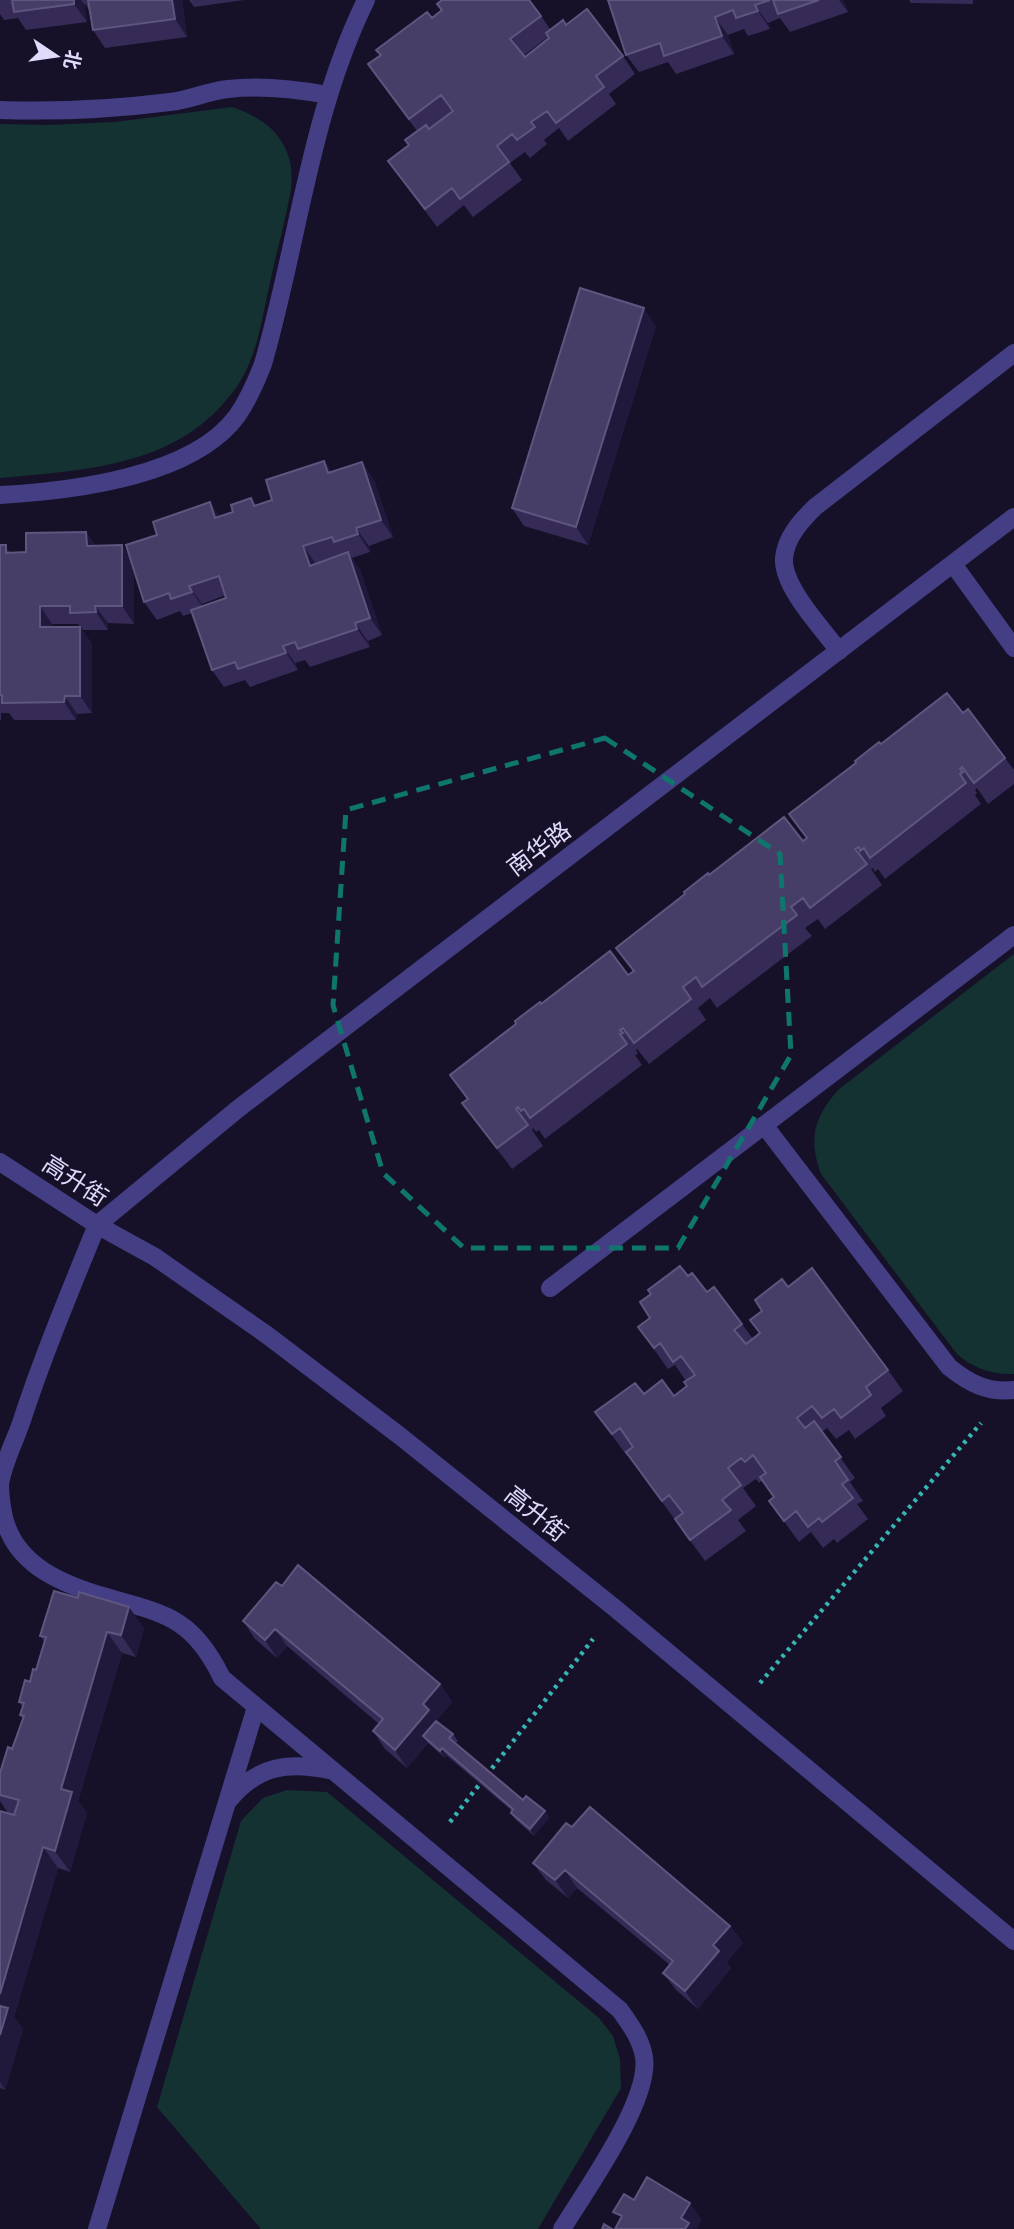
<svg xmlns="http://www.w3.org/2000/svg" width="1014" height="2229" viewBox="0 0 1014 2229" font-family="'Asap Condensed','Noto Sans SC',sans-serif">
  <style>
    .green { fill: #153232 }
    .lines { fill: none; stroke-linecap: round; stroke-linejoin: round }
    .path { stroke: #36b6b2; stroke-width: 4.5; stroke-dasharray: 3.5 5; stroke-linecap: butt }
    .service { stroke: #443f85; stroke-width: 18 }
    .minor { stroke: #443f85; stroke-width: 18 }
    .wall { fill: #352b56; fill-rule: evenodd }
    .shaded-wall { fill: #21193c }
    .building { fill: #473e68; stroke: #5f567f; stroke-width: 2 }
    .marked { fill: none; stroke: #0f766e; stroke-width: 5; stroke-dasharray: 14 9; stroke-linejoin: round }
    .labels { text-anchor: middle; stroke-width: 5; stroke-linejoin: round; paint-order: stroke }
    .street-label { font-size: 24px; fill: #e0dafd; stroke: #161128 }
  </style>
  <rect width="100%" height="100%" fill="#161128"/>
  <!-- green -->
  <path class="green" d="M232 107C258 116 281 130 289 158 292 166 292 181 291 189 286 219 277 249 271 278 263 311 259 350 241 380 230 398 215 414 198 427 144 468 66 472 0 478V124L48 125 115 122Z
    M1014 954V1374C992 1375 973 1368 957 1354L821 1174C808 1138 814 1118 838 1090Z
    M287 1790 327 1792 599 2018 613 2036 620 2059 621 2088 538 2229H261L157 2107 241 1821 263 1798Z"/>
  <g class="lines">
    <!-- path -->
    <path class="path" d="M760 1683 981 1423
      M450 1822 593 1639"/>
    <!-- service -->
    <path class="service" d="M0 110C57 112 114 109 170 102 190 100 208 91 228 89 262 85 295 89 328 95
      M0 495C71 491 192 477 237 416 248 400 256 382 263 364 298 243 310 114 366 0
      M953 564 1014 648
      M839 651C823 629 782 587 784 558 786 537 801 521 815 507L1014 353
      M764 1125 949 1367C969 1383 987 1393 1014 1390
      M97 1225C70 1291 43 1356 21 1423 14 1443 3 1464 0 1484 0 1494 2 1511 5 1521 18 1567 65 1585 106 1597 166 1614 193 1618 222 1678L620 2010C630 2024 641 2039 644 2057 651 2100 585 2191 562 2229
      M550 1288 1014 935
      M229 1800C257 1766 288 1761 329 1770
      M97 2229 256 1707"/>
    <!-- minor -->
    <path class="minor" d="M0 1162 97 1225 155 1257 267 1335 400 1436 616 1609 1014 1941
      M97 1225 239 1108 1014 517"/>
  </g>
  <!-- wall -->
  <path class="wall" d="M0 0H182L187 37 105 48 93 30 89 10 85 4H84L87 22 26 30 18 18 4 20 0 14Z
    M189 0H244L194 7Z
    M608 0H843L848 12 790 32 780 18 768 23 770 29 748 36 744 29 728 35 734 54 676 74 668 62 639 72 626 55Z
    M909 0H973V4L911 3Z
    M437 4 541 16 550 29 566 25 623 56 635 74 609 94 616 104 568 141 559 128 544 140 547 144 530 158 525 152 510 163 522 180 473 217 464 205 437 227 388 161 409 145 417 131 368 64 380 55 376 50 432 18 441 11ZM548 37 549 38 525 57 523 56Z
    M656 326 588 545 524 526 512 508Z
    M324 461 332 472 374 480 393 537 369 546 370 552 352 558 360 570 382 635 368 641 370 647 310 667 305 660 295 663 298 670 250 687 245 680 224 687 212 670 192 613 183 616 180 611 157 620 144 602 134 572V624L108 623V630H83L78 624H52V627H80L92 644V713L77 714 76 720H14L9 713H1V720H0V545L12 553 26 552 86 532 96 546 129 555 157 535 210 502 219 516 233 512 251 498 256 505 272 500ZM226 595V598L203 606 202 604Z
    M963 713 1005 758 1014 770V784L988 804 977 788 975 790 977 793 975 795 981 804 885 879 878 869 875 872 873 868 871 869 882 885 825 929 818 919 805 928 812 936 717 1008 710 998 698 1008 706 1020 649 1064 637 1049 636 1050 638 1054 635 1055 642 1065 545 1139 539 1130 536 1132 533 1128 532 1130 543 1146 512 1169 462 1103 467 1099 450 1075 541 1004 628 975 633 972 616 948 709 875 803 841 807 839 789 814 881 744Z
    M688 1276 742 1324 753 1339 760 1333 762 1311 788 1287 888 1370 903 1391 881 1408 886 1416 855 1439 849 1430 836 1439 827 1428 822 1432 855 1478 850 1482 863 1501 857 1504 868 1519 837 1543 834 1539 823 1548 811 1532 799 1542 769 1501 774 1498 762 1481 759 1483 756 1479 743 1488 756 1506 738 1520 746 1531 705 1561 628 1455 627 1456 595 1412 644 1394 674 1396 687 1386 686 1381 675 1365 668 1369 638 1327 650 1318Z
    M282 1586 440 1684 452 1702 436 1721 453 1734 458 1741 456 1743 523 1800 545 1811 549 1818 534 1836 515 1819 511 1813 512 1811 446 1755 445 1758 428 1743 407 1768 385 1749 373 1731 379 1724 287 1646 277 1658 255 1639 243 1621Z
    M144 1628 136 1657 122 1653 78 1801 87 1813 70 1872 58 1868 14 2017 23 2029 5 2090 0 2088V1811L8 1813 0 1801V1773L12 1749 23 1719 20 1715 23 1708 19 1702 36 1670 44 1641 40 1636Z
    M572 1827 730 1926 743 1943 727 1962 731 1968 698 2009 676 1990 663 1973 670 1965 577 1888 568 1898 546 1880 533 1863Z"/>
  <!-- shaded-wall -->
  <path class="shaded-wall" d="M74 0H81L84 4 87 22 74 4Z
    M172 0H182L187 37 175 19Z
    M839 0H843L848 12Z
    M755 5 768 23 770 29 758 11Z
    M715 17 728 35 734 54 722 36Z
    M644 308 656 326 588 545 576 527Z
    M324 461 336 478 328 473Z
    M362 462 374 480 393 537 381 520Z
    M210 502 222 520 215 518Z
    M356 528 369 546 370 552 358 534Z
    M86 532 99 550 87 546Z
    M122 545 134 563V624L122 606Z
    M303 546 316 564 310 566Z
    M348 552 360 570 382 635 370 618Z
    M189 586 202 604 204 609 192 592Z
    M40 606 52 624V645L40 627Z
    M95 606 108 623V630L96 612Z
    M355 623 368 641 370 647 357 629Z
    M80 627 92 644V713L80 696Z
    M283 646 295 663 298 670 286 653Z
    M65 696 77 714 76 720 64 702Z
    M129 1607 144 1628 136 1657 121 1635Z
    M275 1629 287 1646 277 1658 265 1640Z
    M107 1632 122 1653 78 1801 87 1813 70 1872 55 1851 61 1789Z
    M440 1684 452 1702 423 1736 428 1743 407 1768 395 1750 423 1704Z
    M442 1748 446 1755 445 1758 440 1751Z
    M545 1811 549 1818 534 1836 530 1829Z
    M43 1847 58 1868 14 2017 23 2029 5 2090 0 2082V1994Z
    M565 1870 577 1888 568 1898 555 1880Z
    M730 1926 743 1943 727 1962 731 1968 698 2009 685 1991 713 1945Z
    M690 2203 702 2220 697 2229H685L681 2218Z"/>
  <!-- building -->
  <path class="building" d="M12 0H74V4L14 12Z
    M88 0H172L175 19 93 30Z
    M442 0H529L541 16 510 39 525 57 549 38 546 33 563 20 566 25 587 9 623 56 596 76 604 87 556 123 547 111 531 122 535 127 517 140 512 134 497 146 509 162 460 199 452 188 425 209 388 161 409 145 405 140 426 125 429 129 453 111 441 95 409 119 368 64 381 55 376 50 427 12 432 18 442 10 437 4Z
    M608 0H770L755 5 758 11 736 18 733 10 715 17 722 36 664 56 660 43 626 55Z
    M773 0H819L778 14Z
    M580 288 644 308 576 527 512 508Z
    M324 461 328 473 362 462 381 520 356 528 358 534 334 542 332 537 303 546 310 566 348 552 370 618 355 623 357 629 298 649 295 642 283 646 286 653 238 669 235 662 212 670 191 610 226 598 219 576 189 586 192 592 171 599 169 593 144 602 126 545 157 535 153 522 210 502 215 518 233 512 231 505 251 498 254 506 272 500 266 480Z
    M86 532 87 546 122 545V606H95L96 612 70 613V606H40V627H80V696H65L64 702 2 703V695H0V545H6V553L26 552V533Z
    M947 693 963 713 968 709 1005 758 974 783 962 767 960 769 963 772 960 774 966 783 870 858 864 848 860 851 859 847 855 849 867 864 810 908 803 898 791 907 797 915 702 987 696 977 683 987 691 999 634 1043 623 1028 620 1030 623 1033 620 1034 627 1044 530 1118 524 1109 521 1111 518 1107 516 1109 528 1125 497 1148 462 1103 468 1099 450 1075 516 1024 515 1021 540 1002 541 1004 610 951 628 975 634 971 616 948 685 894 684 892 708 873 709 875 784 817 803 841 807 838 789 814 856 763 855 761 879 742 881 744Z
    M680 1266 688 1276 692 1273 707 1292 714 1287 742 1324 734 1330 746 1344 760 1333 750 1320 762 1311 755 1300 782 1279 788 1287 812 1268 888 1370 866 1387 871 1395 841 1418 834 1409 822 1418 812 1406 797 1418 805 1428 814 1421 841 1457 835 1461 848 1480 842 1484 853 1498 822 1522 819 1518 808 1527 796 1511 784 1521 769 1501 774 1497 760 1477 766 1473 753 1455 745 1462 741 1458 728 1468 741 1485 722 1500 731 1510 690 1540 675 1519 683 1513 669 1495 662 1501 626 1452 633 1447 620 1428 612 1434 595 1412 635 1383 644 1394 662 1380 674 1396 687 1386 684 1382 695 1375 681 1356 673 1362 660 1343 654 1348 638 1327 650 1318 640 1302 651 1294 648 1290Z
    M298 1565 440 1684 423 1704 429 1710 395 1750 373 1731 383 1719 275 1629 265 1640 243 1621 276 1582 282 1586Z
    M54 1591 78 1598 79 1592 129 1607 121 1635 107 1632 61 1789 72 1792 55 1851 43 1847 0 1994V1811L14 1815 19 1800 0 1795V1773L8 1747 12 1749 24 1716 20 1715 24 1703 19 1702 25 1680 30 1682 33 1669 36 1670 46 1637 40 1636Z
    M436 1721 453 1734 449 1738 523 1800 526 1796 545 1811 530 1829 511 1813 513 1809 442 1748 440 1751 423 1736Z
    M590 1807 730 1926 713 1945 719 1951 685 1991 663 1973 673 1961 565 1870 555 1880 533 1863 566 1823 572 1827Z
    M0 2006 8 2008 0 2035Z
    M647 2177 690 2203 681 2218 689 2223 685 2229H615L622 2216 613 2212 624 2194 634 2200Z
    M604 2224 612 2229H602Z"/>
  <!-- marked area -->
  <path class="marked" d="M605 738 780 854 791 1055 678 1248H464L383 1173 333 1005 346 810Z"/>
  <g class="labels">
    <!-- street labels -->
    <g class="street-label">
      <text transform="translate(539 849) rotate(-37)" y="8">南华路</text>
      <text transform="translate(75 1181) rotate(33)" y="8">高升街</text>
      <text transform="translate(536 1514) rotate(39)" y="8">高升街</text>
    </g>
  </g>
  <!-- north arrow -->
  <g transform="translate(56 56) rotate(103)" stroke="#161128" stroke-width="5" paint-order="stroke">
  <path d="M0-5L12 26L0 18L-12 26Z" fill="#e0dafd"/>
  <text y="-10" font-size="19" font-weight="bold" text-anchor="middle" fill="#e0dafd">北</text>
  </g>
</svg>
